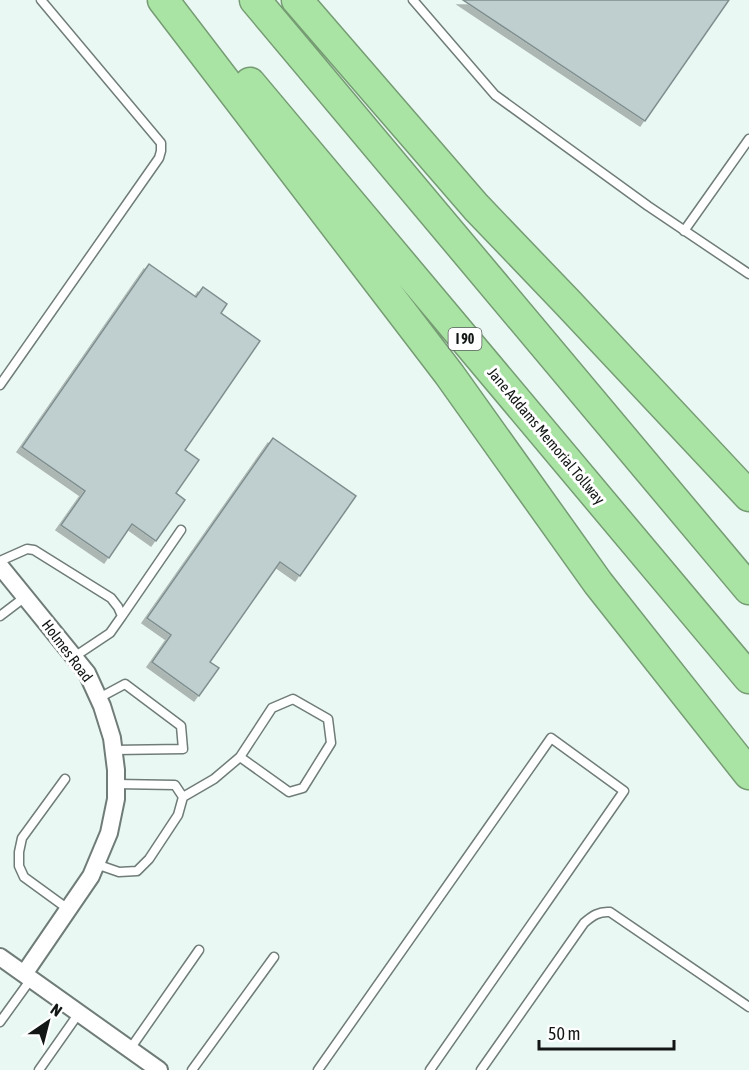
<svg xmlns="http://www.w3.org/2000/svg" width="749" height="1070" viewBox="0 0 749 1070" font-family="'Asap Condensed',sans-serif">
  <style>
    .building { fill: #bfcecf; stroke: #7f8e8e; stroke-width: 1.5; filter: url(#shadow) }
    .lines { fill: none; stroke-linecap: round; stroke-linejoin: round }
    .service-casing { stroke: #6f7c78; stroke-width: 11 }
    .minor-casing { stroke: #6f7c78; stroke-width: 20 }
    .motorway-casing { stroke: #759c73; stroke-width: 33 }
    .service { stroke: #fff; stroke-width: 8 }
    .minor { stroke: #fff; stroke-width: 16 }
    .motorway { stroke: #aae4a5; stroke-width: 30 }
    .labels { text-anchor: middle; stroke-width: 6; stroke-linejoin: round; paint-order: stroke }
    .shield { fill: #fff; stroke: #595d5c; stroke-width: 1.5 }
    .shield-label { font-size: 14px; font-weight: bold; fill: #121716 }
    .street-label { font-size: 15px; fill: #121716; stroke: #fff }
  </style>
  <defs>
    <filter id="shadow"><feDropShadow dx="-5" dy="5" stdDeviation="0" flood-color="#0004"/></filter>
  </defs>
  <rect width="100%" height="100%" fill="#eaf8f3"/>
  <!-- building -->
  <path class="building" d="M463 0H729L645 121Z
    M149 264 196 297 203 287 227 304 221 313 260 341 185 450 199 460 176 493 185 500 156 541 132 524 109 558 61 525 85 491 22 447Z
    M273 438 356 496 300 576 280 562 210 662 219 668 199 696 152 662 171 635 147 618Z"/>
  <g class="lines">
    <defs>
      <path id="service" d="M413 0 495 95 648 206 749 274
        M684 231 749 139
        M0 385 159 158 161 151V143L41 0
        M0 561 27 549 34 550 111 598 118 607 122 616 110 633 74 657
        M0 616 25 597
        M122 616 181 530
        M99 698 125 684 181 726 183 749 114 750
        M65 779 22 838 19 852V866L24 877 68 909
        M183 797 214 779 240 757 272 708 293 699 328 719 331 743 303 788 289 792 240 757
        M96 864 119 872 137 871 149 859 178 815 183 797 175 785 116 784
        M0 1022 31 979
        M130 1049 199 950
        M39 1070 79 1013
        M192 1070 274 957
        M318 1070 551 738 624 791 430 1070
        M481 1070 584 923C592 916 599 911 610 912L749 1007"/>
      <path id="minor" d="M0 566 87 673 102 706 112 738 116 770V799L109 833 91 876 24 974
        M0 957 159 1070"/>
      <path id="motorway" d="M163 0 449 374 598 583 749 774
        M255 0 749 589
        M297 0 476 207 568 303 749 496
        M250 83 749 678"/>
    </defs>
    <!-- service casing -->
    <use href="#service" class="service-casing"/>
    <!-- minor casing -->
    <use href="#minor" class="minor-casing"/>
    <!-- motorway casing -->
    <use href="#motorway" class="motorway-casing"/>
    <!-- service -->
    <use href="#service" class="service"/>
    <!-- minor -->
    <use href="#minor" class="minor"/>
    <!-- motorway -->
    <use href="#motorway" class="motorway"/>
  </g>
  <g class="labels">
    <!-- shield labels -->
    <rect class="shield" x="448.5" y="328" width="33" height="22" rx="4.5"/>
    <g class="shield-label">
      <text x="465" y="344">I 90</text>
    </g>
    <!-- street labels -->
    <g class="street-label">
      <text transform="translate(546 436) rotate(50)" y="5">Jane Addams Memorial Tollway</text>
      <text transform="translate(67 651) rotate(53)" y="5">Holmes Road</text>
    </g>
  </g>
  <!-- north arrow -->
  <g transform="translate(48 1022) rotate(35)" stroke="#ffffff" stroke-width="4.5" paint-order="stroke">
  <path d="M0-4.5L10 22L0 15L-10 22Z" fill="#121716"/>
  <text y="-9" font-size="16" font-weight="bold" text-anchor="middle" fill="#121716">N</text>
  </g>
  <!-- scale -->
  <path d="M539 1040v9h135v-9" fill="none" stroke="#121716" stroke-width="3"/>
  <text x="548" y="1040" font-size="18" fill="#121716" stroke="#ffffff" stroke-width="4.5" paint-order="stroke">50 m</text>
</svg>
